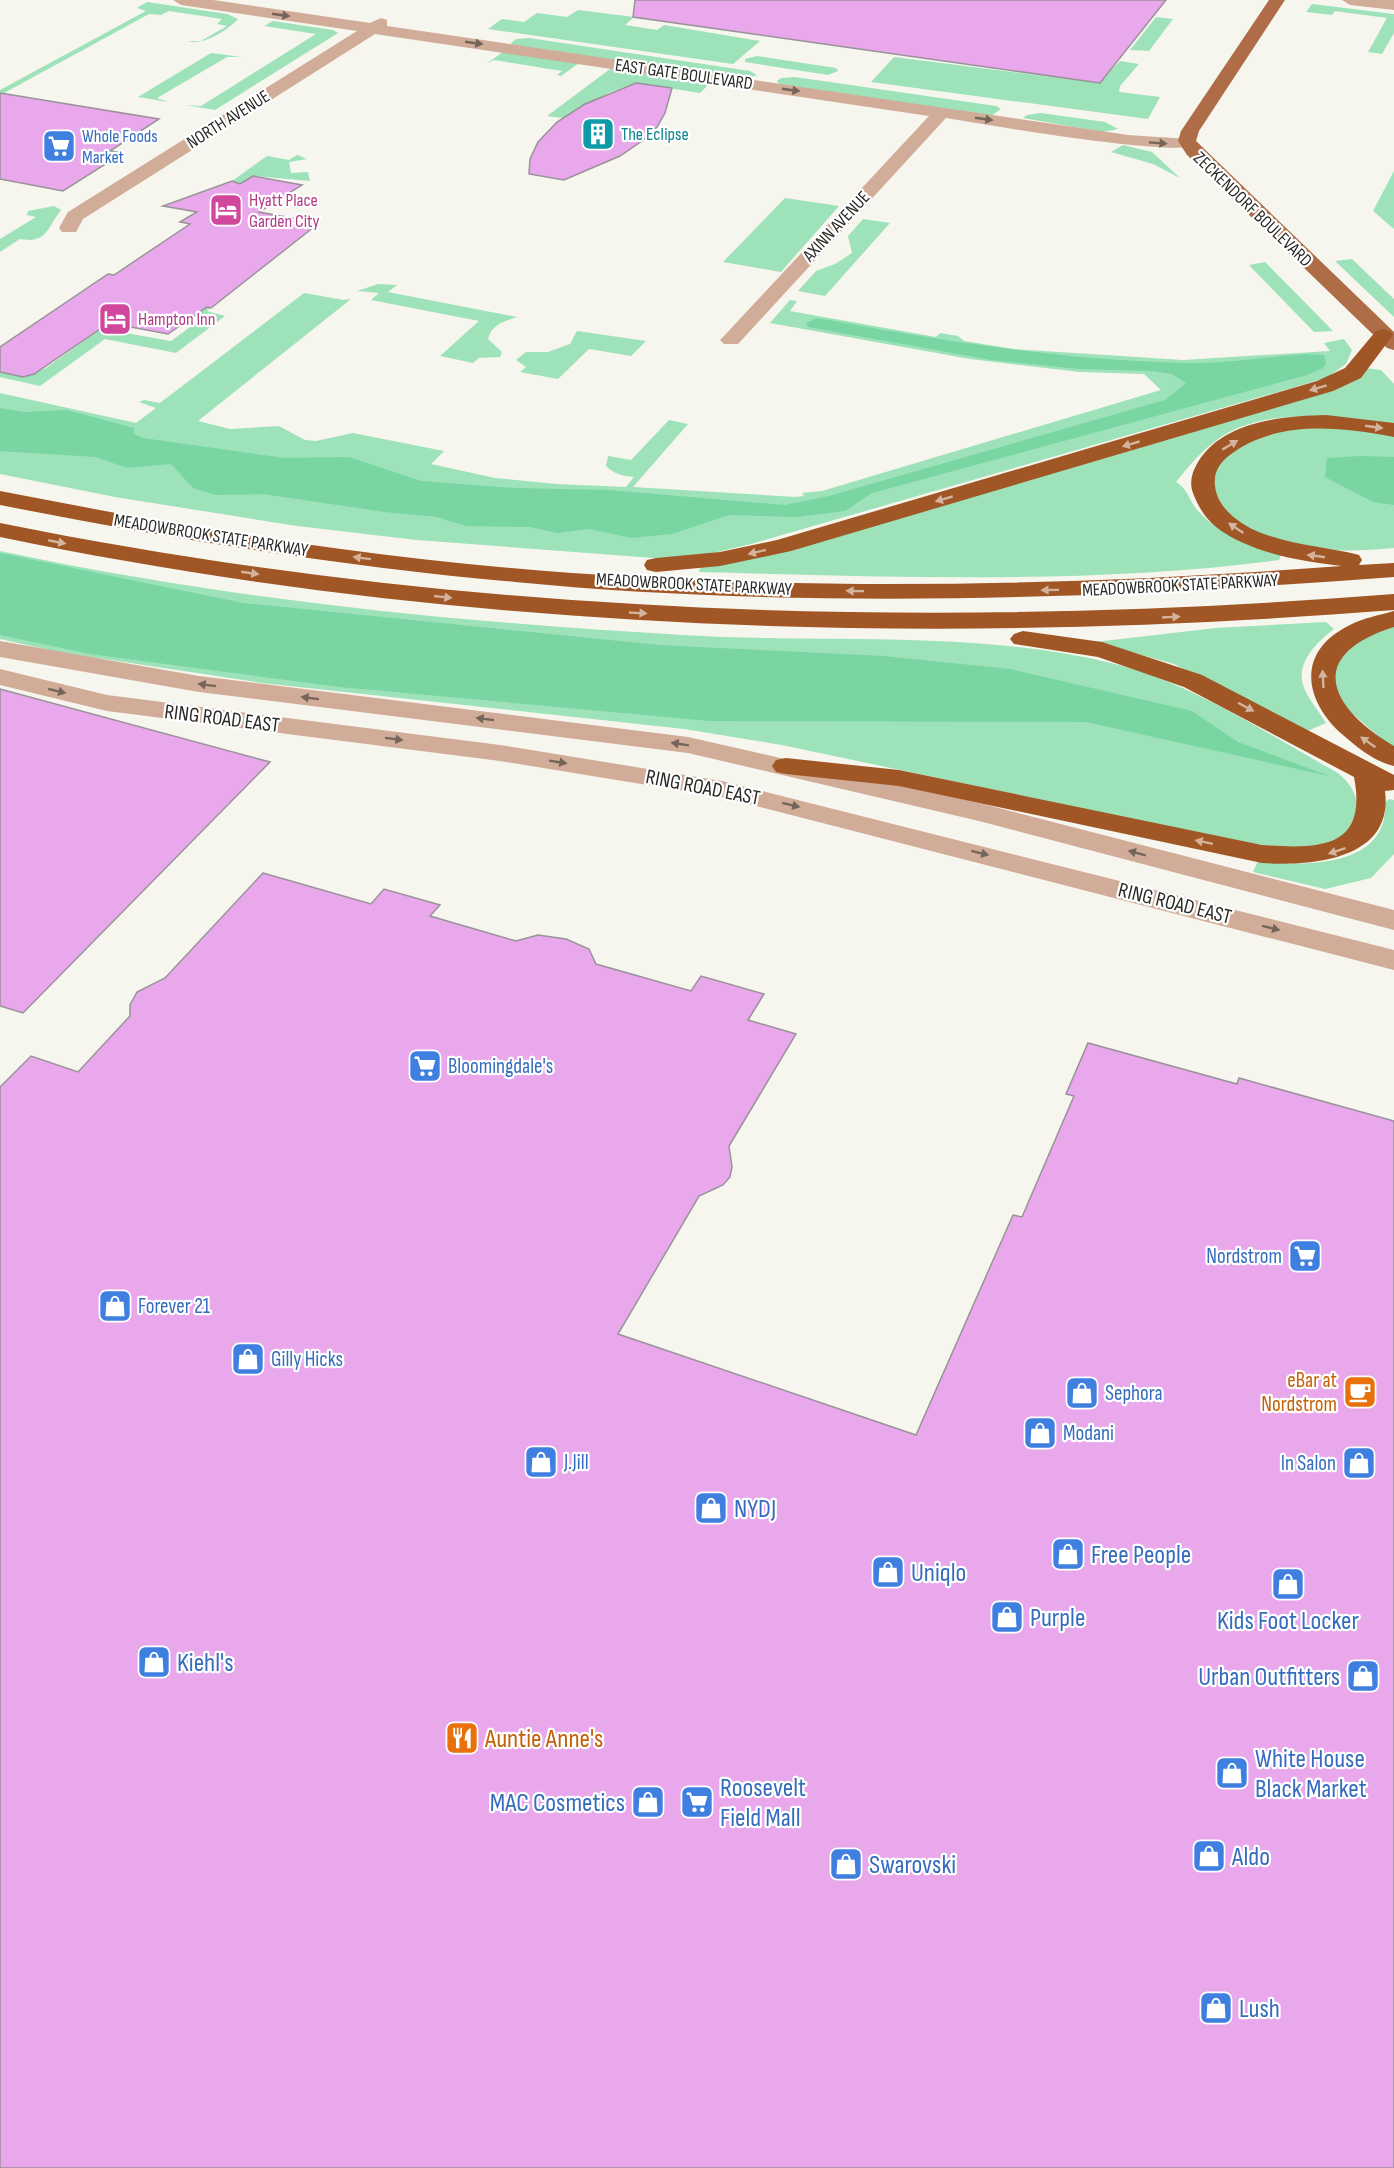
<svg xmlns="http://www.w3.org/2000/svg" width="1394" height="2168" viewBox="0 0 1394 2168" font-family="'Sofia Sans Condensed',sans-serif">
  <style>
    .green { fill: #9de2b9 }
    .forest { fill: #79d5a2 }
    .building { fill: #e8a8eb; stroke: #989398; stroke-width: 1.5 }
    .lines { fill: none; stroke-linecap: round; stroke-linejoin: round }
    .minor { fill: #d1ac98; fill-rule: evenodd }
    .major { fill: #ae6d47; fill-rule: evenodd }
    .highway { fill: #a05625; fill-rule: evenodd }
    .oneway { fill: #756459 }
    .oneway2 { fill: #d4b39d }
    .labels { text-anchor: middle; stroke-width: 4.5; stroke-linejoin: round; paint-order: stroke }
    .far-street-label { font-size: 18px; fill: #292926; stroke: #fff }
    .far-culture-label { font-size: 18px; fill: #0d838f; stroke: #fff; text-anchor: start }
    .far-shop-label { font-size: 18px; fill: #366cbe; stroke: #fff; text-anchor: start }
    .far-hotel-label { font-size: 18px; fill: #b23c85; stroke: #fff; text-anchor: start }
    .street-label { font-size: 21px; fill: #292926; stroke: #fff }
    .shop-label { font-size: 21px; fill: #366cbe; stroke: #fff; text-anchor: start }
    .food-label { font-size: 21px; fill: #c56008; stroke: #fff; text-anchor: end }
    .near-shop-label { font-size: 26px; fill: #366cbe; stroke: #fff; text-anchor: start }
    .near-food-label { font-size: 26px; fill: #c56008; stroke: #fff; text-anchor: start }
  </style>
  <rect width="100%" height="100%" fill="#f6f5ee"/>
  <!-- green -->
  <path class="green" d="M147 2 227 14 238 19C228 30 203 46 188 41H201L227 26 217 24 222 19 169 11 161 15 149 14 4 93H0V90L146 11 137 8Z
    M1312 4 1394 14V33L1382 54 1368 52 1387 18 1335 11 1332 15 1306 12Z
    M578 10 634 17 625 25 657 30 664 25 760 41 733 64 488 29 502 19 524 22 537 13 567 17Z
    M1156 17 1173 19 1149 51 1130 50Z
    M273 21 333 30 338 33 215 110 186 105 201 106 316 34 264 26Z
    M529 38 750 71 757 75 743 80 512 45 511 43 516 39Z
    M503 52 579 63 561 76 557 75 562 71 494 60 486 64Z
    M211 53 241 57H227L157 98 168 102 138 97Z
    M757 56 836 68 838 71 828 75 745 62V59Z
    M894 57 1099 83 1120 61 1139 64 1120 86 1119 92 1160 97 1148 119 871 82Z
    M610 69 711 82 700 93 636 83 610 92 563 118 547 116Z
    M795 77 996 106 1001 109 991 116 779 84 777 81 781 78Z
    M1041 113 1105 122 1118 129 1103 132 1023 118 1027 115Z
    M1123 145 1152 152 1180 178 1153 164 1111 152Z
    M297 155 307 159 289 162 291 173 308 172 310 181 253 176 240 184 232 181 267 156 289 160Z
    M1394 171V229L1373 211Z
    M785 198 839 206 781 272 723 262Z
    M54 206 61 210C47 228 47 244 20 239L0 252V239L36 217 27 215 28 211Z
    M863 219 890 223 825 296 798 291 816 271 835 264 852 253 848 236Z
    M1352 259 1394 299V317L1335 261Z
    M1265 262 1333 331 1314 332 1249 265Z
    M378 284 397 285 388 292 517 317C504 321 491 325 488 339L502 352 500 357 479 358 473 363 440 356 479 321 371 300 379 293 357 291Z
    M304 293 344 300 351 299 198 421 230 429 279 426 305 440 316 441 353 433 444 451 431 464 495 478 557 484 626 487 634 477C623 476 614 474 606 466L608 456 631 460 669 420 688 424 633 487 795 497 804 496 802 493 822 491 1161 390 1144 374 1080 372 970 359 770 323 790 300 797 301 790 311 936 337 940 333 958 336 964 341 1014 349 1183 360 1330 351 1324 343 1344 339 1352 350 1346 364 1326 378 751 544 709 554 667 559 417 540 297 526 115 497 0 474V393L136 423 156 408 139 402 144 400 160 403Z
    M148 296 211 307 207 311 225 316 176 353 105 339 40 386 0 377V372L23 377 46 368 105 326 122 329 120 332 171 341 201 319Z
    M577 331 646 341 631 356 589 349 558 379 520 372 526 367 516 360 526 352H548L570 344Z
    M1365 368 1381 370 1394 384V425C1342 416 1264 406 1218 439 1201 451 1189 466 1176 482 1188 489 1189 501 1198 511 1221 536 1250 546 1281 555L1279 560C1088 585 892 577 699 572L701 565Z
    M1336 427 1394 436V548C1351 552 1308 553 1267 537 1232 524 1186 485 1230 451 1259 429 1301 428 1336 427Z
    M0 551C225 599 454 622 683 635 827 644 974 629 1115 664 1194 684 1267 734 1338 773 1350 784 1359 794 1356 812 1348 861 1269 846 1235 841L782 745 684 729 262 683 58 652 0 639Z
    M1326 622 1334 629C1318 641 1296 662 1303 685 1307 698 1319 711 1326 723L1305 732 1174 664 1095 642 1216 628Z
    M1394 624V750L1338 701 1331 674 1337 655 1362 635Z
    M1389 799 1394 800V854L1371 878 1325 889 1253 872 1258 861C1302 867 1389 868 1385 803Z"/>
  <!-- forest -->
  <path class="forest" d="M817 318C937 340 1061 360 1183 363 1224 364 1266 357 1306 354L1324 355 1326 363 1323 368 1307 375 872 493 845 511 796 517 729 515 672 534 631 538 590 529 557 533 530 527 466 526 437 517 385 512 263 494 216 495 193 488 171 464 127 468 96 457 0 451V408L24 412 67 410 134 428V434L143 438 285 458 349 457 421 481 513 488 609 490 785 505 829 496 1165 400 1186 383 1172 374 1151 371 1079 369 991 360 808 327 806 323Z
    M1361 456 1394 457V505L1373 502 1325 477 1327 458Z
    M0 553 243 603 659 645 883 656 1010 669 1192 711 1238 742 1329 776 1086 722 710 721 340 687 90 654 0 635Z"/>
  <!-- building -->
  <path class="building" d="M635 0H1166L1100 83 633 17Z
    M636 83 672 88 665 113 657 127 642 141 620 156 564 180 529 174 530 159 538 142 557 122 585 104Z
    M0 93 159 119 110 151 123 153 63 191 0 179Z
    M253 176 302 185 259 212 319 223 211 308 207 307 168 334 109 323 34 374 23 377 0 372V347L108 274 114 275 190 224 180 222 197 212 163 206 232 181 240 184Z
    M0 689 270 762 23 1013 0 1006Z
    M263 873 371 904 384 889 440 905 430 916 516 941 538 935 566 939 589 949 596 964 691 991 701 976 764 994 748 1020 796 1034 729 1146 732 1167 730 1177 723 1185 699 1196 618 1334 916 1435 1013 1215 1022 1217 1074 1096 1066 1094 1088 1043 1237 1084 1239 1078 1394 1121V2168H0V1087L31 1056 78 1072 130 1016V1005L137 992 165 978Z"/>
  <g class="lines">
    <!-- minor -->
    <path class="minor" d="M173 0H213L370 23 381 18 387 20V26L1128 135 1188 139 1197 144C1186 159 976 123 946 118L738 344H724L720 340 724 336 929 116 375 34 83 219 76 232H62L59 228 68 212 357 31 181 5Z
      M1342 0H1394V10L1350 5Z
      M0 641 199 676 688 737 983 804 1394 910V930L979 821 688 753 199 692 0 657Z
      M0 669 107 695 500 745 722 781 1394 950V970L721 797 500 761 107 711 0 685Z"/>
    <!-- major -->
    <path class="major" d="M1269 0H1285L1199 131 1196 141 1394 332V350L1387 348 1187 155 1178 141 1181 131Z"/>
    <!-- highway -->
    <path class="highway" d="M1383 329 1390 331 1393 335 1361 378 1333 391 791 551 720 566 656 572 647 570 644 565 647 560 656 558 720 552 777 540 1317 381 1345 368 1376 331Z
      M1326 415 1394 423V437C1341 427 1280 420 1234 452 1222 460 1213 470 1215 486 1217 506 1235 520 1252 529 1286 545 1323 546 1359 555L1362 560 1359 565 1394 563V577C1102 599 807 610 515 582 340 566 172 539 0 505V491C113 513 226 534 341 549 672 594 1009 591 1342 566 1300 561 1250 553 1216 527 1205 518 1198 506 1193 493 1189 482 1192 472 1198 462 1223 421 1283 416 1326 415Z
      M0 523C459 616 928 631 1394 594V610C928 647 459 632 0 537Z
      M1394 611V627C1305 655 1328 707 1394 746V766C1375 762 1358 748 1343 735 1303 700 1296 651 1350 625 1363 618 1380 615 1394 611Z
      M1023 631 1102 642 1202 675 1394 775V790L1385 791C1394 861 1309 866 1262 863L899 786 786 774 776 772 772 766 776 760 786 758 899 770 1262 845C1319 849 1368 849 1354 777L1184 687 1098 657 1014 644 1010 639 1014 634Z"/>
  </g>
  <!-- one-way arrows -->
  <defs><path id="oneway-solid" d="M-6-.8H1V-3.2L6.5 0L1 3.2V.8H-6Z" transform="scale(1.5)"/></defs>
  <g class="oneway">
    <use href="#oneway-solid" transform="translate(281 15) rotate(8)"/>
    <use href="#oneway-solid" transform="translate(474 43) rotate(8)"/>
    <use href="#oneway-solid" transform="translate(791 90) rotate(8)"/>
    <use href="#oneway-solid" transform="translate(984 119) rotate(8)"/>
    <use href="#oneway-solid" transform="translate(1158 143) rotate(4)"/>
    <use href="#oneway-solid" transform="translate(207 685) rotate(-173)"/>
    <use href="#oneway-solid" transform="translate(57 691) rotate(14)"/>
    <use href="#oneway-solid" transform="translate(310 698) rotate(-173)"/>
    <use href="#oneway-solid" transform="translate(485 719) rotate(-173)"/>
    <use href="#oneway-solid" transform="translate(394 739) rotate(7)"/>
    <use href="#oneway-solid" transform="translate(680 744) rotate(-171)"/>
    <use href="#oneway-solid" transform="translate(558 762) rotate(9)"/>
    <use href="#oneway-solid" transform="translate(791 805) rotate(14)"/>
    <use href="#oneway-solid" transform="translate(980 853) rotate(14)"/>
    <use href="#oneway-solid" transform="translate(1137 853) rotate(-165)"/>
    <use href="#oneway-solid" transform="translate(1271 928) rotate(14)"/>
  </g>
  <g class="oneway2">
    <use href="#oneway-solid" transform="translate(1318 388) rotate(163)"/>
    <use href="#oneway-solid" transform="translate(1374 427) rotate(8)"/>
    <use href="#oneway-solid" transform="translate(1131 444) rotate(164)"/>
    <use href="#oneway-solid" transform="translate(1230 445) rotate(-31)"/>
    <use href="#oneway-solid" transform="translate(944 499) rotate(164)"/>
    <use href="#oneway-solid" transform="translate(1236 528) rotate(-146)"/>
    <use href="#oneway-solid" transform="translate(57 542) rotate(11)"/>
    <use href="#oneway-solid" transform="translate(757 552) rotate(167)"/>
    <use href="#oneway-solid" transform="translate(1316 556) rotate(-172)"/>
    <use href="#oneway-solid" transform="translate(362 558) rotate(-173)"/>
    <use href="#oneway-solid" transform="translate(250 573) rotate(8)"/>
    <use href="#oneway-solid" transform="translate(1050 590) rotate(179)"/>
    <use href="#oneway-solid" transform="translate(855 591) rotate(-179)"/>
    <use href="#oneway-solid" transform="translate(443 597) rotate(6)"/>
    <use href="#oneway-solid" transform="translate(638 613) rotate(3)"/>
    <use href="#oneway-solid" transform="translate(1171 617) rotate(-3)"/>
    <use href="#oneway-solid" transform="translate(1323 679) rotate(-93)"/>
    <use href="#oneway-solid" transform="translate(1246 707) rotate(28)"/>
    <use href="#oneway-solid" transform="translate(1368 742) rotate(-145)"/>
    <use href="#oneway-solid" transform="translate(1204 842) rotate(-168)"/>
    <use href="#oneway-solid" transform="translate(1337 851) rotate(162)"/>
  </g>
  <!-- icons -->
  <defs>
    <symbol id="building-square" viewBox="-11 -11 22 22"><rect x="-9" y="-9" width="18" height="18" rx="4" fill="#0f9aa8" stroke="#fff"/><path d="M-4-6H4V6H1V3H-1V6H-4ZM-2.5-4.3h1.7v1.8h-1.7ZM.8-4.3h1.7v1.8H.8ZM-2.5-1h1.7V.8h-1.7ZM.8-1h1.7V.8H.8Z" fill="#fff"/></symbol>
    <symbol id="supermarket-square" viewBox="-11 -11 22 22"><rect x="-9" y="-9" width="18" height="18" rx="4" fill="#3f7fe0" stroke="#fff"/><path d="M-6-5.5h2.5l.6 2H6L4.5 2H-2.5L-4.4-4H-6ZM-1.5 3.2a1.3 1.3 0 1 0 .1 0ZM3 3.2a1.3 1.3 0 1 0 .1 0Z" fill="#fff"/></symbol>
    <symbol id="hotel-square" viewBox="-11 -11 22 22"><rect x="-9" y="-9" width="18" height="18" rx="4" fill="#d1479c" stroke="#fff"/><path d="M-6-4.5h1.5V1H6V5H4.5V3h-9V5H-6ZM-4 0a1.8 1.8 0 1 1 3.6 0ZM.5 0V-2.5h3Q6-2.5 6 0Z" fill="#fff"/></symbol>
    <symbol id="shop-square" viewBox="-11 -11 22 22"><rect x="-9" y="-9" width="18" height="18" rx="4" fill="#3f7fe0" stroke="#fff"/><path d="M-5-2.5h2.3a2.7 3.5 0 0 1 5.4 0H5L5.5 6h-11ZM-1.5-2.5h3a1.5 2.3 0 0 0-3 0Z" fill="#fff"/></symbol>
    <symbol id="cafe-square" viewBox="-11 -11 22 22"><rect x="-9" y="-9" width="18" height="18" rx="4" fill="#e8710a" stroke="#fff"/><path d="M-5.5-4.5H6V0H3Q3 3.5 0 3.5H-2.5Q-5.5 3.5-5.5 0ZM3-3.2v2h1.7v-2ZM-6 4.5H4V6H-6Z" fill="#fff"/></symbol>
    <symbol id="restaurant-square" viewBox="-11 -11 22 22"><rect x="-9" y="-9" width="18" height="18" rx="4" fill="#e8710a" stroke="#fff"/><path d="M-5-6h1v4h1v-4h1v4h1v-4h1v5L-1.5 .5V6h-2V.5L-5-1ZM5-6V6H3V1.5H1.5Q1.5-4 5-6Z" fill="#fff"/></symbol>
  </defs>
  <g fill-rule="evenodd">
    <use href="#building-square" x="579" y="115" width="38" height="38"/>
    <use href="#supermarket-square" x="40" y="127" width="38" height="38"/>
    <use href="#hotel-square" x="207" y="191" width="38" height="38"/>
    <use href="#hotel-square" x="96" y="300" width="38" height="38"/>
    <use href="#supermarket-square" x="406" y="1047" width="38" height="38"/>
    <use href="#supermarket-square" x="1286" y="1237" width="38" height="38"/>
    <use href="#shop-square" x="96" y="1287" width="38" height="38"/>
    <use href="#shop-square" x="229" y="1340" width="38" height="38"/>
    <use href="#cafe-square" x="1341" y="1373" width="38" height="38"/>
    <use href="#shop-square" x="1063" y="1374" width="38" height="38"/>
    <use href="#shop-square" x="1021" y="1414" width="38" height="38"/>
    <use href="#shop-square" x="522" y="1443" width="38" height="38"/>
    <use href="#shop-square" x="1340" y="1444" width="38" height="38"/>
    <use href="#shop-square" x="692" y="1489" width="38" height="38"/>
    <use href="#shop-square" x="1049" y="1535" width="38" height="38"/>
    <use href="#shop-square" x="869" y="1553" width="38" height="38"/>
    <use href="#shop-square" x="1269" y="1565" width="38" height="38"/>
    <use href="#shop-square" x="988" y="1598" width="38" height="38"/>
    <use href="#shop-square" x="135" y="1643" width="38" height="38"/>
    <use href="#shop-square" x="1344" y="1657" width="38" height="38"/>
    <use href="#restaurant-square" x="443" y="1719" width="38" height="38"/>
    <use href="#shop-square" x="1213" y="1754" width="38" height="38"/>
    <use href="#shop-square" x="629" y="1783" width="38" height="38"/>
    <use href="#supermarket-square" x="678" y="1783" width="38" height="38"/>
    <use href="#shop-square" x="1190" y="1837" width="38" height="38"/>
    <use href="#shop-square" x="827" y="1845" width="38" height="38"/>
    <use href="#shop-square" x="1197" y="1989" width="38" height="38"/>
  </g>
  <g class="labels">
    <!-- far-street labels -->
    <g class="far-street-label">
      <text transform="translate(684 74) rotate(8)" y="6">EAST GATE BOULEVARD</text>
      <text transform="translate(228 119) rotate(-32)" y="6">NORTH AVENUE</text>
      <text transform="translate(1253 209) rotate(44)" y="6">ZECKENDORF BOULEVARD</text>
      <text transform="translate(836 226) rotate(-47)" y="6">AXINN AVENUE</text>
      <text transform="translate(211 535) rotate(9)" y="6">MEADOWBROOK STATE PARKWAY</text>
      <text transform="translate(694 584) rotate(3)" y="6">MEADOWBROOK STATE PARKWAY</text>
      <text transform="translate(1180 585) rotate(-3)" y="6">MEADOWBROOK STATE PARKWAY</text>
    </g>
    <!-- far-culture labels -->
    <g class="far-culture-label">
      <text x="621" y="140">The Eclipse</text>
    </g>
    <!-- far-shop labels -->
    <g class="far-shop-label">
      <text x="82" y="142">Whole Foods<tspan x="82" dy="21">Market</tspan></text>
    </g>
    <!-- far-hotel labels -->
    <g class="far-hotel-label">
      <text x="249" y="206">Hyatt Place<tspan x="249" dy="21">Garden City</tspan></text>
      <text x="138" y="325">Hampton Inn</text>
    </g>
    <!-- street labels -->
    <g class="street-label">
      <text transform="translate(222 718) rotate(7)" y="7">RING ROAD EAST</text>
      <text transform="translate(703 787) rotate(11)" y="7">RING ROAD EAST</text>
      <text transform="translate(1175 903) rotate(14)" y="7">RING ROAD EAST</text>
    </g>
    <!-- shop labels -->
    <g class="shop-label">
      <text x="448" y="1073">Bloomingdale's</text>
      <text x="1282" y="1263" text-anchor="end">Nordstrom</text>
      <text x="138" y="1313">Forever 21</text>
      <text x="271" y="1366">Gilly Hicks</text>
      <text x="1105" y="1400">Sephora</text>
      <text x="1063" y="1440">Modani</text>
      <text x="564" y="1469">J.Jill</text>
      <text x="1336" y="1470" text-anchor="end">In Salon</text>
    </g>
    <!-- food labels -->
    <g class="food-label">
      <text x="1337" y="1387">eBar at<tspan x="1337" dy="24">Nordstrom</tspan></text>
    </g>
    <!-- near-shop labels -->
    <g class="near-shop-label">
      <text x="734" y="1517">NYDJ</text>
      <text x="1091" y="1563">Free People</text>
      <text x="911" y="1581">Uniqlo</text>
      <text x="1030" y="1626">Purple</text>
      <text x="1288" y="1629" text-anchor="middle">Kids Foot Locker</text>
      <text x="177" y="1671">Kiehl's</text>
      <text x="1340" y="1685" text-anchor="end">Urban Outfitters</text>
      <text x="1255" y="1767">White House<tspan x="1255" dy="30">Black Market</tspan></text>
      <text x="720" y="1796">Roosevelt<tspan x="720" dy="30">Field Mall</tspan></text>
      <text x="625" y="1811" text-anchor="end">MAC Cosmetics</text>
      <text x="1232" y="1865">Aldo</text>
      <text x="869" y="1873">Swarovski</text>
      <text x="1239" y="2017">Lush</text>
    </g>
    <!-- near-food labels -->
    <g class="near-food-label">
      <text x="485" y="1747">Auntie Anne's</text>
    </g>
  </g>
</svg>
